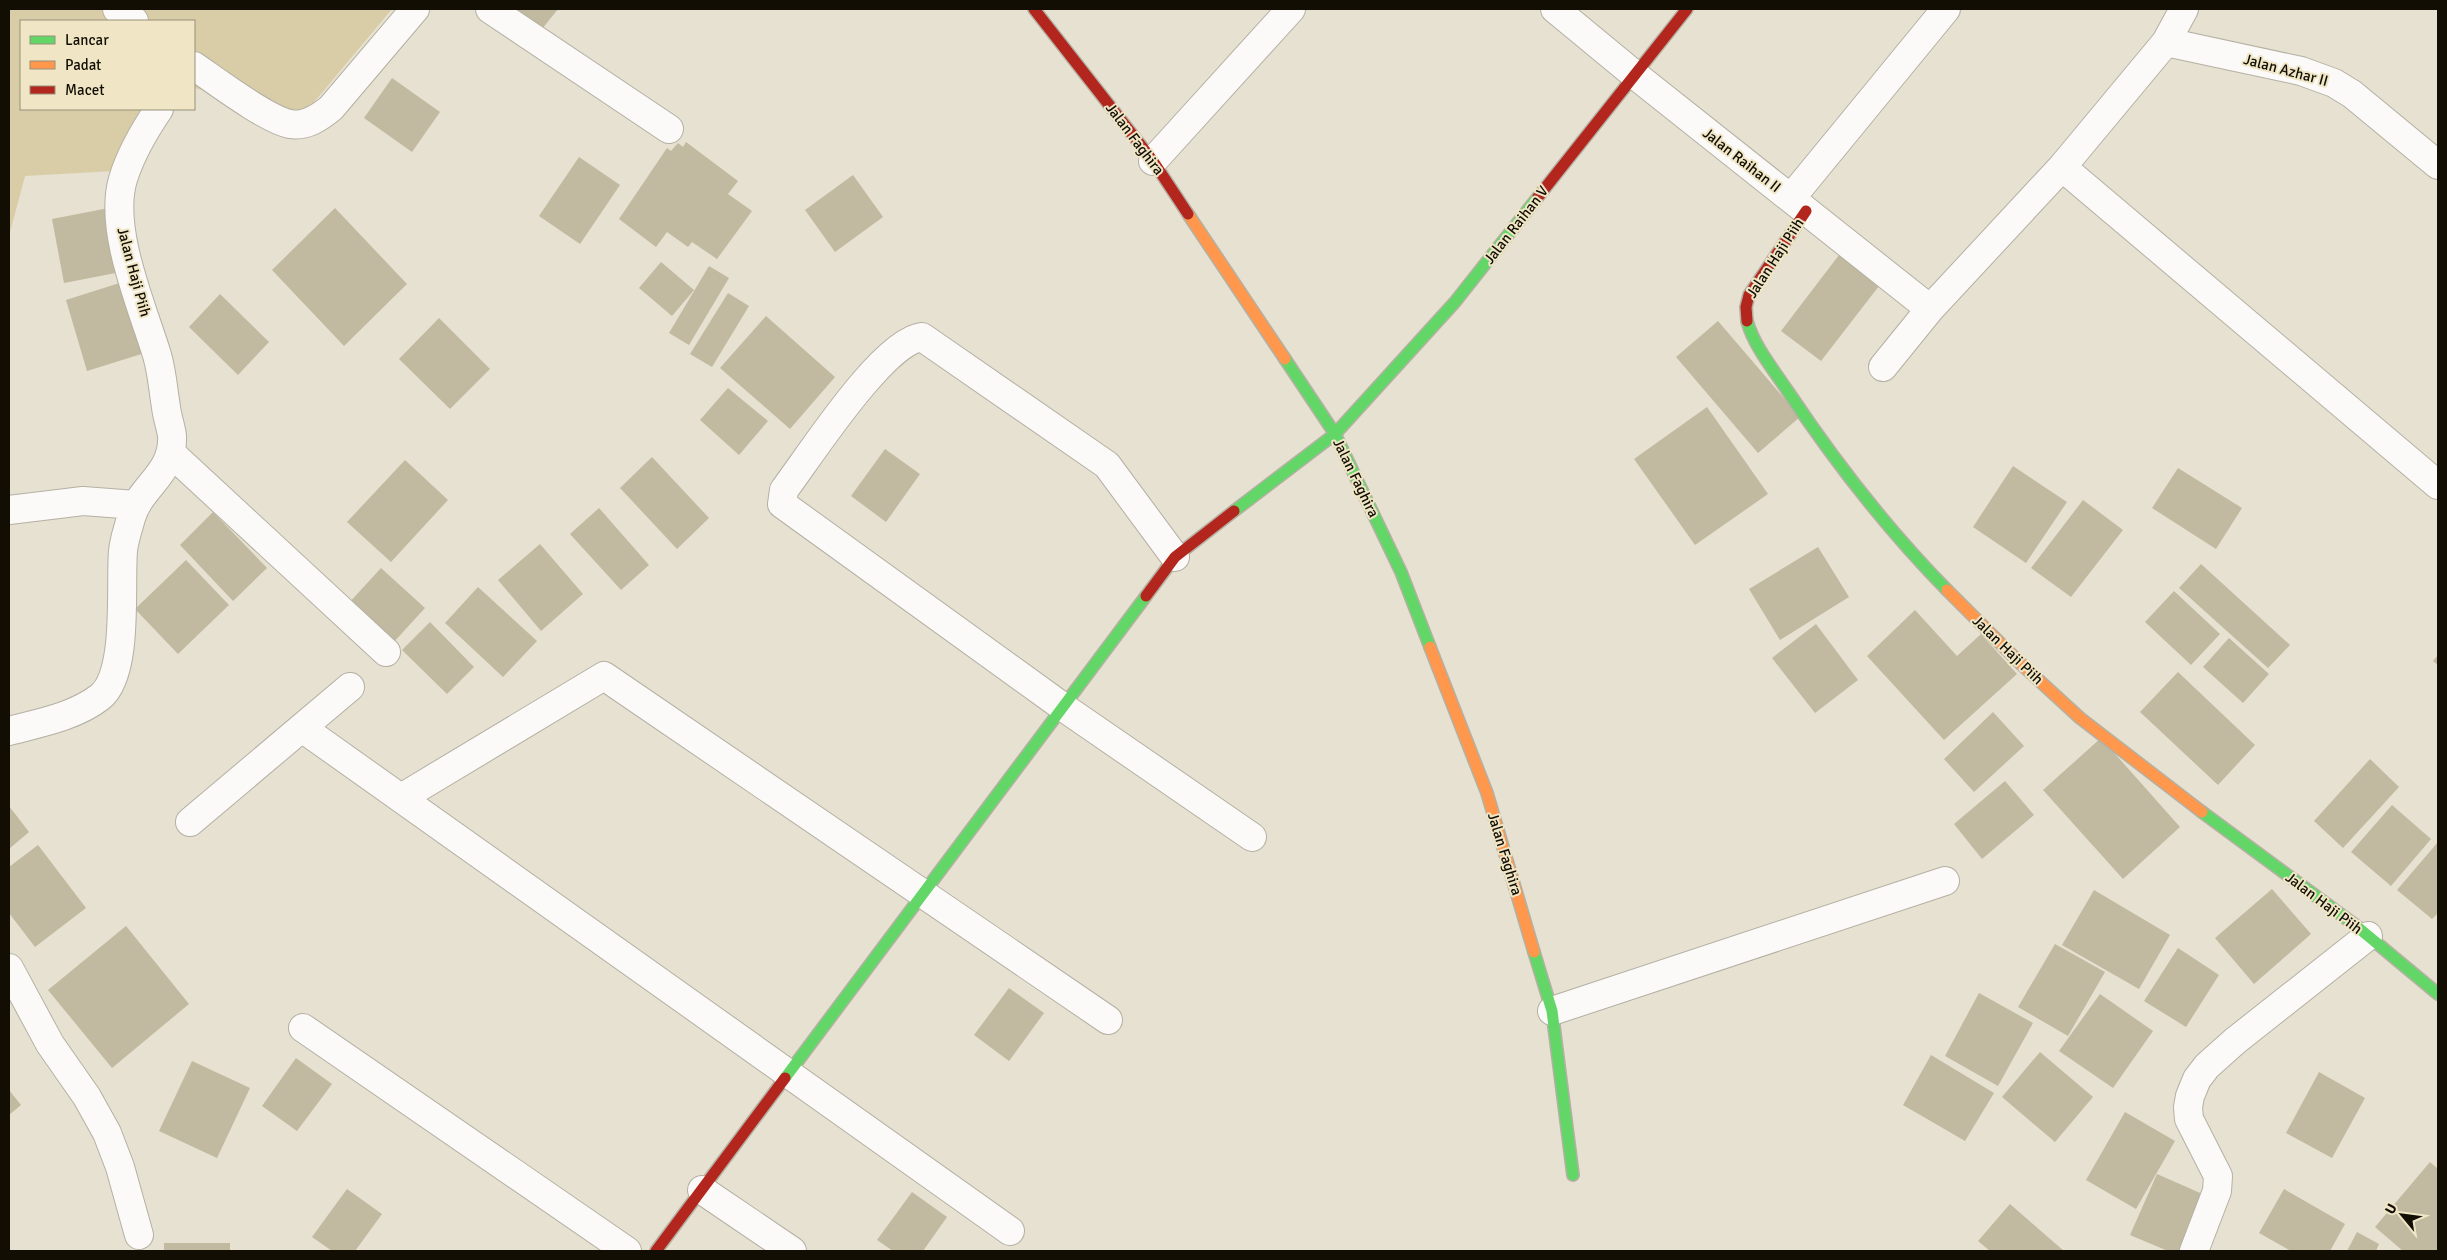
<svg xmlns="http://www.w3.org/2000/svg" width="2447" height="1260" viewBox="0 0 2447 1260" font-family="Signika,sans-serif">
  <style>
    .green { fill: #d9cda8 }
    .building { fill: #c1b9a0 }
    .lines { fill: none; stroke-linecap: round; stroke-linejoin: round }
    .street-casing { stroke: #b4b0a3; stroke-width: 30 }
    .fast-casing { stroke: #b4b0a3; stroke-width: 14 }
    .slow-casing { stroke: #b4b0a3; stroke-width: 14 }
    .jam-casing { stroke: #b4b0a3; stroke-width: 14 }
    .street { stroke: #fbfaf8; stroke-width: 28 }
    .fast { stroke: #63d668; stroke-width: 11 }
    .slow { stroke: #ff974d; stroke-width: 11 }
    .jam { stroke: #b3261e; stroke-width: 11 }
    .labels { text-anchor: middle; stroke-width: 4; stroke-linejoin: round; paint-order: stroke }
    .street-label { font-size: 15px; fill: #120e04; stroke: #f0e6c6 }
  </style>
  <rect width="100%" height="100%" fill="#e6e1d0"/>
  <!-- green -->
  <path class="green" d="M9 9H392L305 113 194 88V21H21V109H166L132 170 25 176 9 236Z"/>
  <!-- building -->
  <path class="building" d="M514 9H558L542 29Z
    M392 78 440 112 412 152 364 118Z
    M686 142 738 181 728 194 752 211 717 259 692 242 688 247 667 232 656 247 619 219 667 148 671 151 678 143 683 147Z
    M579 157 620 185 580 244 539 216Z
    M853 175 883 217 835 252 805 210Z
    M114 207 126 271 64 283 52 219Z
    M335 208 407 284 344 346 272 270Z
    M1839 255 1879 286 1821 361 1781 331Z
    M661 262 694 290 672 316 639 288Z
    M709 266 729 278 689 345 669 333Z
    M129 280 151 351 87 371 66 300Z
    M728 293 749 306 712 367 690 354Z
    M220 294 269 342 238 375 189 327Z
    M766 316 835 377 790 429 720 368Z
    M439 318 490 369 450 409 399 359Z
    M1718 321 1800 417 1758 453 1676 357Z
    M728 388 768 421 739 455 700 420Z
    M1707 407 1768 494 1695 545 1634 459Z
    M885 449 920 474 886 522 851 496Z
    M652 457 709 518 677 549 620 488Z
    M405 460 448 500 391 562 347 522Z
    M2013 466 2067 502 2026 563 1973 527Z
    M2178 468 2242 508 2216 549 2152 508Z
    M2083 500 2123 530 2071 597 2031 568Z
    M599 508 649 565 621 590 570 534Z
    M213 512 267 568 233 601 180 545Z
    M540 544 583 594 541 631 498 580Z
    M1818 547 1849 597 1780 640 1749 589Z
    M186 560 229 605 178 654 135 609Z
    M2201 564 2290 645 2268 668 2179 588Z
    M381 568 425 608 392 644 348 604Z
    M478 587 537 641 503 677 445 623Z
    M2174 591 2220 634 2191 665 2145 622Z
    M1915 610 1957 656 1981 634 2017 674 1944 740 1867 656Z
    M430 622 474 667 447 694 402 650Z
    M1816 624 1858 680 1815 713 1772 658Z
    M2229 638 2269 674 2243 703 2203 667Z
    M2438 655V665L2433 661Z
    M2178 672 2255 745 2218 785 2140 712Z
    M1993 712 2024 746 1974 792 1944 759Z
    M2101 738 2180 827 2123 879 2043 790Z
    M2370 759 2399 787 2343 848 2314 821Z
    M2005 781 2034 815 1982 859 1954 824Z
    M2392 805 2431 839 2391 886 2351 852Z
    M9 806 29 832 9 849Z
    M2438 842V913L2432 919 2397 890Z
    M38 845 86 908 35 947 9 913V867Z
    M2272 889 2311 934 2254 984 2215 938Z
    M2094 890 2170 935 2139 989 2062 945Z
    M126 926 189 1004 112 1068 48 990Z
    M2055 944 2105 972 2068 1036 2018 1007Z
    M2178 948 2219 975 2186 1027 2144 1001Z
    M1009 988 1044 1013 1009 1061 974 1035Z
    M1979 993 2033 1023 1998 1086 1945 1056Z
    M2100 994 2153 1031 2113 1088 2059 1051Z
    M2040 1052 2093 1097 2055 1142 2002 1097Z
    M1931 1055 1994 1093 1965 1141 1903 1105Z
    M296 1058 332 1084 297 1131 262 1106Z
    M192 1061 250 1088 217 1158 159 1131Z
    M2319 1072 2365 1098 2332 1158 2286 1133Z
    M9 1090 21 1105 9 1115Z
    M2125 1112 2175 1141 2136 1209 2086 1180Z
    M2430 1162 2438 1169V1251H2403L2375 1227Z
    M2157 1174 2207 1196 2182 1251H2168L2130 1235Z
    M347 1189 382 1214 355 1251H332L312 1237Z
    M2284 1189 2345 1224 2330 1251H2291L2259 1233Z
    M912 1192 947 1217 923 1251H893L877 1240Z
    M2010 1204 2064 1251H1990L1978 1241Z
    M2357 1232 2379 1244 2376 1251H2347Z
    M164 1243H230V1251H164Z"/>
  <g class="lines">
    <defs>
      <path id="street" d="M117 9 134 21
        M490 9 669 129
        M1555 9 1635 75 1930 309
        M2166 42 2301 71 2334 83 2352 94 2438 165
        M194 66C216 81 266 119 290 124 306 127 320 117 331 108L415 9
        M1153 161 1291 9
        M2062 167 2438 485
        M1791 198 1946 9
        M1883 367 1930 309 2062 167 2166 42 2184 9
        M172 454 386 652
        M9 510 83 501 136 505
        M1175 557 1107 465 922 337C883 341 809 457 784 490L782 504 1063 707 1252 837
        M302 728 1010 1231
        M9 731C39 723 74 717 100 697 129 674 120 587 123 551 124 540 128 529 131 518 140 486 174 474 172 436 171 427 167 417 166 407 163 389 162 372 157 355 142 306 108 229 123 179 131 153 144 131 159 109
        M401 798 604 676 1108 1020
        M190 822 350 687
        M9 968 50 1044 87 1097 107 1133 120 1167 139 1235
        M1552 1011 1945 881
        M303 1028 627 1251
        M702 1190 792 1251
        M2194 1251 2217 1191 2218 1176 2189 1119 2188 1107 2190 1096 2197 1079 2207 1066 2235 1041 2368 936"/>
      <path id="fast" d="M1747 321C1754 346 1773 369 1787 390 1835 462 1887 529 1947 590
        M1285 359 1335 434 1401 572 1430 647
        M1234 511 1335 434 1455 302 1538 197
        M2202 812 2355 925 2438 994
        M1534 952 1552 1011 1573 1175
        M785 1078 1146 596"/>
      <path id="slow" d="M1188 214 1285 359
        M1947 590 2020 663 2080 718 2202 812
        M1430 647 1487 793 1534 952"/>
      <path id="jam" d="M1034 9 1153 161 1188 214
        M1538 197 1687 9
        M1747 321 1746 307 1749 295 1806 211
        M1146 596 1175 557 1234 511
        M656 1251 785 1078"/>
    </defs>
    <!-- street casing -->
    <use href="#street" class="street-casing"/>
    <!-- fast casing -->
    <use href="#fast" class="fast-casing"/>
    <!-- slow casing -->
    <use href="#slow" class="slow-casing"/>
    <!-- jam casing -->
    <use href="#jam" class="jam-casing"/>
    <!-- street -->
    <use href="#street" class="street"/>
    <!-- fast -->
    <use href="#fast" class="fast"/>
    <!-- slow -->
    <use href="#slow" class="slow"/>
    <!-- jam -->
    <use href="#jam" class="jam"/>
  </g>
  <g class="labels">
    <!-- street labels -->
    <g class="street-label">
      <text transform="translate(2286 70) rotate(15)" y="5">Jalan Azhar II</text>
      <text transform="translate(1135 139) rotate(53)" y="5">Jalan Faghira</text>
      <text transform="translate(1742 160) rotate(38)" y="5">Jalan Raihan II</text>
      <text transform="translate(1516 225) rotate(-52)" y="5">Jalan Raihan V</text>
      <text transform="translate(1775 258) rotate(-57)" y="5">Jalan Haji Piih</text>
      <text transform="translate(134 272) rotate(75)" y="5">Jalan Haji Piih</text>
      <text transform="translate(1356 478) rotate(64)" y="5">Jalan Faghira</text>
      <text transform="translate(2008 650) rotate(44)" y="5">Jalan Haji Piih</text>
      <text transform="translate(1505 854) rotate(73)" y="5">Jalan Faghira</text>
      <text transform="translate(2324 903) rotate(37)" y="5">Jalan Haji Piih</text>
    </g>
  </g>
  <!-- border -->
  <rect width="2447" height="1260" fill="none" stroke="#120e04" stroke-width="20"/>
  <!-- legend -->
  <rect x="20" y="20" width="175" height="90" fill="#f0e6c6" stroke="#979078"/>
  <rect x="30" y="36" width="25" height="8" fill="#63d668" stroke="#979078"/>
  <text x="65" y="45" font-size="15" fill="#120e04">Lancar</text>
  <rect x="30" y="61" width="25" height="8" fill="#ff974d" stroke="#979078"/>
  <text x="65" y="70" font-size="15" fill="#120e04">Padat</text>
  <rect x="30" y="86" width="25" height="8" fill="#b3261e" stroke="#979078"/>
  <text x="65" y="95" font-size="15" fill="#120e04">Macet</text>
  <!-- north arrow -->
  <g transform="translate(2402 1215) rotate(299)" stroke="#f0e6c6" stroke-width="4" paint-order="stroke">
  <path d="M0-4L9 19L0 12L-9 19Z" fill="#120e04"/>
  <text y="-8" font-size="14" font-weight="bold" text-anchor="middle" fill="#120e04">U</text>
  </g>
</svg>
